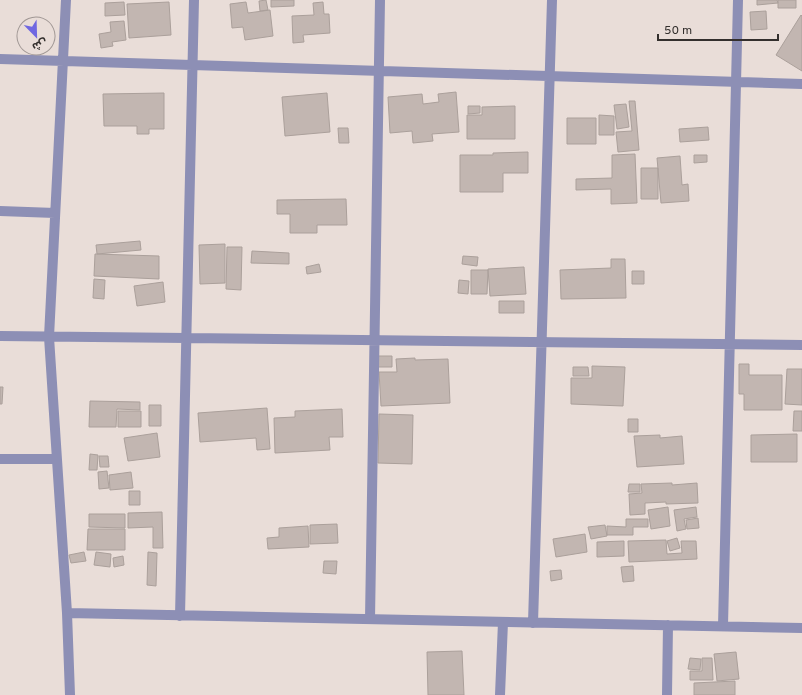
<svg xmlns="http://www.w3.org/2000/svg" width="802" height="695" viewBox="0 0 802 695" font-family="Overpass,'Noto Sans Arabic',sans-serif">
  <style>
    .building { fill: #c2b6b1; stroke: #aba09b }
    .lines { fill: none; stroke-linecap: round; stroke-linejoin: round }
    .minor { stroke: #8d8fb5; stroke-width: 10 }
  </style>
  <rect width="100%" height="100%" fill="#e9ddd8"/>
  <!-- building -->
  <path class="building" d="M266 0 268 10 260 11 259 1Z
    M271 0H294V6L271 7Z
    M757 0H777L778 3 757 5Z
    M778 0H796V8H778Z
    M124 2 125 15 105 16V3Z
    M169 2 171 35 129 38 127 4Z
    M246 2 248 13 270 10 273 36 245 40 243 27 232 28 230 4Z
    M323 2 324 14H329L330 33 303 35 304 42 293 43 292 16 314 15 313 3Z
    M766 11 767 29 751 30 750 12Z
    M801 15 802 16V71L776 55Z
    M124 21 126 40 112 42 113 46 101 48 99 34 111 32 110 22Z
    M456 92 459 132 432 134 433 141 413 143 412 131 390 133 388 97 422 94 423 104 439 102 438 94Z
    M164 93V129H149V134H137V126H104L103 94Z
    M327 93 330 132 285 136 282 97Z
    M629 101H635L639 150 618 152 616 132 632 131Z
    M626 104 629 127 617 129 614 105Z
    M468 106H480V113L468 114Z
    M515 106V139H467V115H482V107Z
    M599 115 614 116V135H599Z
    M567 118H596V144H567Z
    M708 127 709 140 680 142 679 129Z
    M338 128H348L349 143H339Z
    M528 152V173H503V192H460V155H493V153Z
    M635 154 637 203 611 204V189L576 190V179L612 178V155Z
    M694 155H707V162L694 163Z
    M680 156 682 185 688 184 689 201 661 203 657 158Z
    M641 168H658V199H641Z
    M346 199 347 225H317V233H290V214H277V200Z
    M140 241 141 250 97 254 96 245Z
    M225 244V283L200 284 199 245Z
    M227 247H242L241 290 226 289Z
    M252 251 289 253V264L251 263Z
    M95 254 159 256V279L94 276Z
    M463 256 478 257 477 266 462 264Z
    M611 259H625L626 298 561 299 560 270 611 268Z
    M319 264 321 272 307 274 306 267Z
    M524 267 526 294 490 296 488 269Z
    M471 270H488L487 294H471Z
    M632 271H644V284H632Z
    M94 279 105 280 104 299 93 298Z
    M459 280 469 281 468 294 458 293Z
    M163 282 165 302 137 306 134 286Z
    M499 301H524V313H499Z
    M378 356H392V367H377Z
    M415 358V360L448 359 450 403 381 406 379 372H397L396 359Z
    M739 364H749V375H782V410H744V394H739Z
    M592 366 625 367 623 406 571 404V378H592Z
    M573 367H588L589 376H573Z
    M787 369H802V405L785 404Z
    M0 387H3L2 404H0Z
    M90 401 140 402V410L117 409 116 427H89Z
    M149 405H161V426H149Z
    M267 408 270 449 257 450 256 438 200 442 198 413Z
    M342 409 343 437H329L330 450 275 453 274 418 295 417V411Z
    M118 411H141V427H118Z
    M794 411H802V431H793Z
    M379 414 413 415 412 464 378 463Z
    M628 419H638V432H628Z
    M157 433 160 457 128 461 124 438Z
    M797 434V462H751V435Z
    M660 435V438L682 436 684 464 637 467 634 436Z
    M90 454 98 455 97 470H89Z
    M99 456H108L109 467H100Z
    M107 471 109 488 99 489 98 472Z
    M131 472 133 488 110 490 109 475Z
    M672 483V485L697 483 698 503 666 504V502L645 503V514L630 515 629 494 642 493 641 484Z
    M629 484H640V492H628Z
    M129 491H140V505H129Z
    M668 507 670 526 651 529 648 510Z
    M696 507 697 517 684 519 686 529 677 531 674 510Z
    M162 512 163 548H153V527L128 528V513Z
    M89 514H125V528L89 527Z
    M698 518 699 528 687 529 686 520Z
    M626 519H648V527H633V535H607V526L626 527Z
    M337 524 338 543 310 544V525Z
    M605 525 607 536 591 539 588 527Z
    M308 526 309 547 268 549 267 538 279 537V528Z
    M88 529H125V550H87Z
    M585 534 587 552 556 557 553 539Z
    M677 538 680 548 670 551 667 541Z
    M666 540 667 554 682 553 681 541H696L697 559 629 562 628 541Z
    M624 541V556L597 557V542Z
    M84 552 86 561 71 563 69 555Z
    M96 552 111 554 110 567 94 565Z
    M148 552 157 553 156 586 147 585Z
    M123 556 124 565 114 567 113 558Z
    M324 561H337L336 574 323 573Z
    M633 566 634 581 623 582 621 567Z
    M561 570 562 579 551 581 550 571Z
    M462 651 464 695H428L427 652Z
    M736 652 739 679 717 681 714 654Z
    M690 658 701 659 700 670 688 669Z
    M702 658H712L713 680H690V671H702Z
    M735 681V695H694V683Z"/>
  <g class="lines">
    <!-- minor -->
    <path class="minor" d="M66 0 49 337 67 613 70 695
      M0 59 802 84
      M0 211 55 213
      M0 336 802 345
      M0 459H57
      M67 613 802 628
      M180 616 194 0
      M370 619 380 0
      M533 623 552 0
      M723 626 738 0
      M500 695 503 622
      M667 695 668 625"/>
  </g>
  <!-- north arrow -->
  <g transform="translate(36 36) rotate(157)"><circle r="19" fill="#e9ddd8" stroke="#a09794"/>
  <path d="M0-3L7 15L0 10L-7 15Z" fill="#6f67e1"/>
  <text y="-6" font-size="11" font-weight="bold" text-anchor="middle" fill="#332f2d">ش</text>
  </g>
  <!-- scale -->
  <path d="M658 34v6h120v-6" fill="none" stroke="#332f2d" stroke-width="2"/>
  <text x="664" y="34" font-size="12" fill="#332f2d" stroke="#e9ddd8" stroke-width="3" paint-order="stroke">50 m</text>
</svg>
